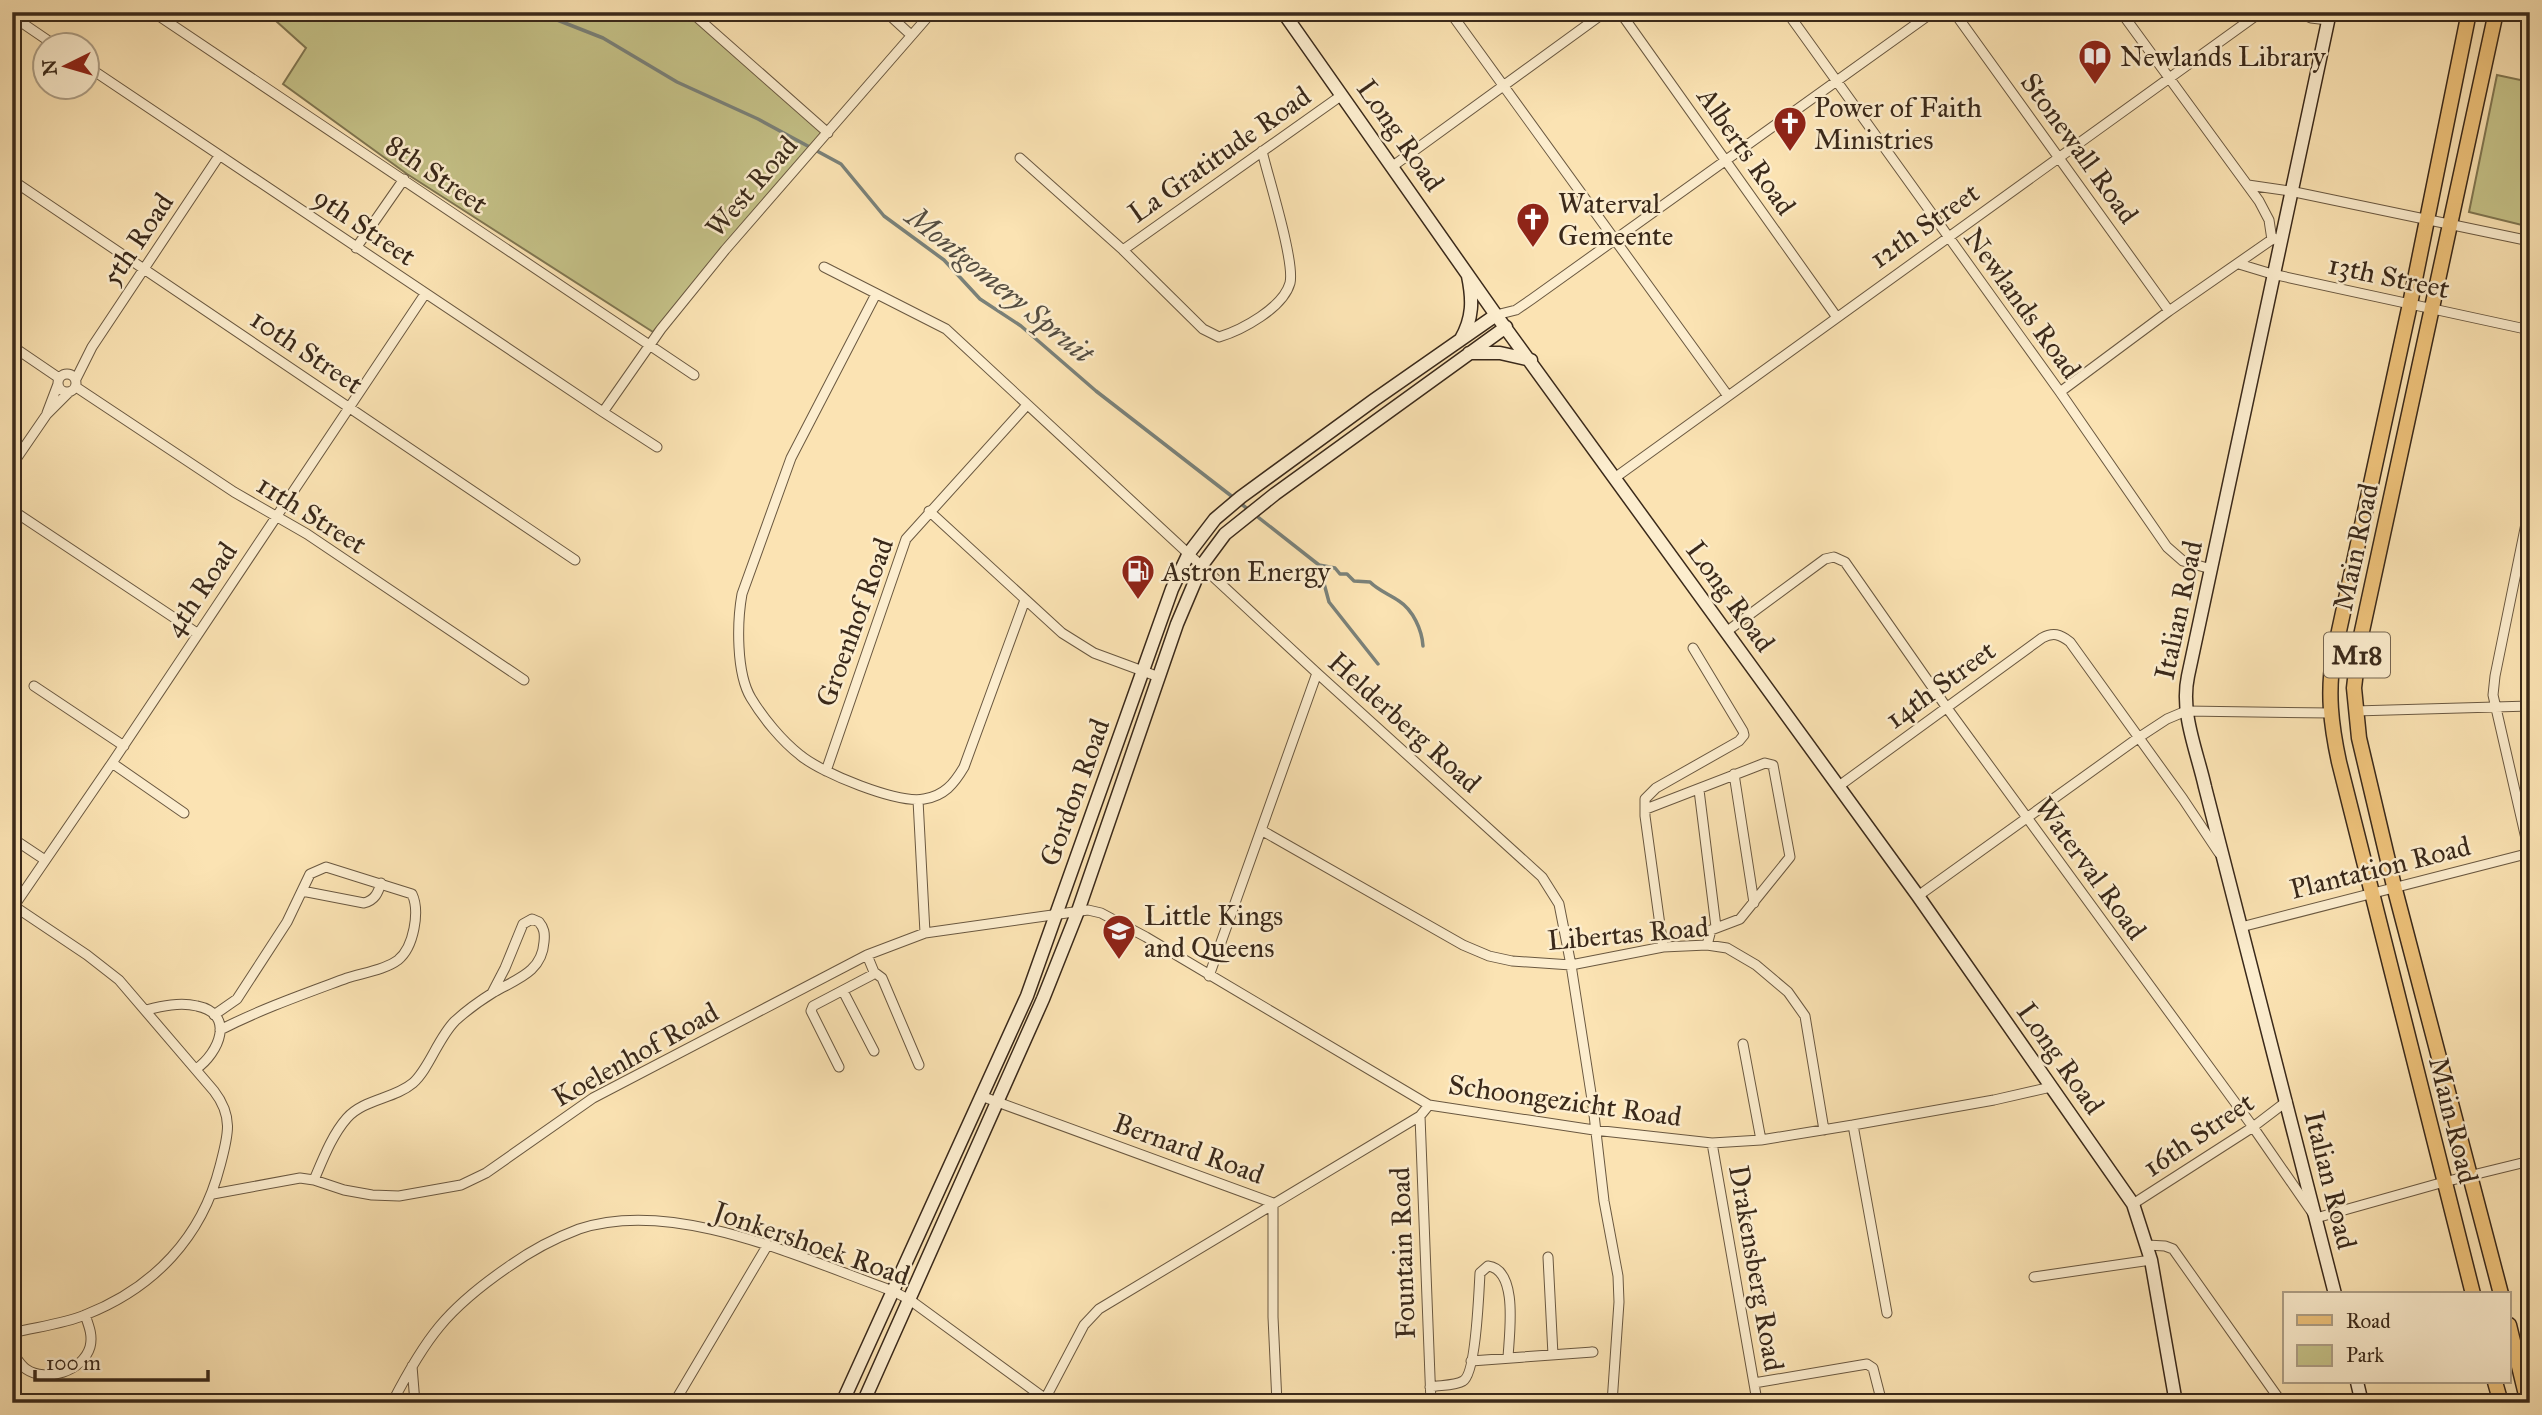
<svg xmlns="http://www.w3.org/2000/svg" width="2542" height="1415" viewBox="0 0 2542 1415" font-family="'IM FELL Great Primer',serif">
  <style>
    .green { fill: #c5c288; stroke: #807651; stroke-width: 2 }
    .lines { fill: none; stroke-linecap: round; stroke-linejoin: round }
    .stream { stroke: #7a8179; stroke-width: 3.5 }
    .street-casing { stroke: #6a5840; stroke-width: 11 }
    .secondary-casing { stroke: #3a291a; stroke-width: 15 }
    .primary-casing { stroke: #3a291a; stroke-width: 17 }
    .street { stroke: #fcedce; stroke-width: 9 }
    .secondary { stroke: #fcedce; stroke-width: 12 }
    .primary { stroke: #eec27a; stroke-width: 14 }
    .labels { text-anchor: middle; stroke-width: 5; stroke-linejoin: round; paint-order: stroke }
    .shield { fill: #fcedce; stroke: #746450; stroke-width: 2 }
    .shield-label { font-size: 26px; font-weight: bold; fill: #3a291a }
    .poi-label { font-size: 28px; fill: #3a291a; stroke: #fcedce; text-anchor: start }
    .street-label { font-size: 28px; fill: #3a291a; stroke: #fcedce }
    .water-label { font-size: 30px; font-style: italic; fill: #554e42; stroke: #fcedce }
  </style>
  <rect width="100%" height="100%" fill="#fbe3b3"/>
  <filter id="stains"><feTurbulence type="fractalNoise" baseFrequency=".00286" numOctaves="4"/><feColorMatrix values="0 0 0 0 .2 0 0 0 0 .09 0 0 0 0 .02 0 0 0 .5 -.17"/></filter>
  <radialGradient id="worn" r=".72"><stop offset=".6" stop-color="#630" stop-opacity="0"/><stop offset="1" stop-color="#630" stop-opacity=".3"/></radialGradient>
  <!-- green -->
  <path class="green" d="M266 12H688L824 134 653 332 407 174 283 84 306 48Z
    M2497 75 2530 82V227L2469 212Z"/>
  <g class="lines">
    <!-- stream -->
    <path class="stream" d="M537 12 603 38 677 82 758 119 841 164 884 216 944 260 980 299 1021 326 1096 391 1234 498
      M1240 503 1319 565 1329 602 1378 664
      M1319 565 1335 568 1340 574H1347L1354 581 1370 582C1379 591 1389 594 1399 601 1413 610 1422 630 1423 646"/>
    <defs>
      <path id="street" d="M153 12 694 375
        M691 12 828 133
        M886 12 911 35
        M1450 12 1728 396
        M1620 12 1836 316
        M1787 12 2060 392 2167 547 2183 561 2211 569
        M1954 12 2169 311
        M2121 12 2259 201 2269 220 2272 240
        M2298 12 2311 18 2328 20
        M12 16 56 46
        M88 67 603 412 661 329 725 250 932 12
        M1020 158 1123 250 1203 329 1219 337C1242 330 1283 308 1290 283 1295 261 1268 177 1262 151
        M1393 166 1605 12
        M12 180 575 560
        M2248 185 2290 191 2530 241
        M356 248 404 179
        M1123 250 1342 95
        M2239 264 2272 274 2530 330
        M824 267 946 329 1317 673 1542 877 1559 904 1571 965 1593 1106 1604 1201 1618 1276 1619 1302 1612 1403
        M876 294 791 458 742 594C737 622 736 673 751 698 763 718 782 741 800 755 821 773 898 804 924 799 944 796 954 784 964 767L1025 600
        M1496 315 1516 310 1532 299 1933 12
        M12 346 59 378
        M58 383a9 9 0 1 1 18 0a9 9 0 1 1-18 0Z
        M76 379 92 347 219 156
        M76 387 234 492 307 534 524 680
        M2060 392 2169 311 2274 238
        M603 412 657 447
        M47 413 58 384
        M12 465 47 414 69 392
        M1616 477 2261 12
        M2530 504 2495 676 2493 695 2530 856
        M12 510 197 633
        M929 511 1062 633 1094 653 1159 677
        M1726 632 1825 559 1834 557 1845 562 1947 708 2253 1127 2316 1218 2444 1182 2530 1161
        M34 686 124 746
        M2355 711 2530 706
        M112 763 184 813
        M826 771 906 539 1027 405
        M1734 774 1754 903
        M1839 786 2042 638C2053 632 2060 634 2070 642L2183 799 2219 853
        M1699 790 1716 927
        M918 800 925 933
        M1646 809 1765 763 1773 765 1790 857 1740 919 1711 930 1707 945
        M1261 830 1463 945 1489 956 1512 961 1571 965 1663 947 1707 945 1727 948 1756 965 1788 992 1805 1016 1824 1130
        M12 838 45 860
        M302 891 364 903C375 900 378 893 381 883
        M1918 896 2138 738 2167 719 2186 711 2330 713
        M12 909 112 763 425 294
        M2241 927 2530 853
        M1663 947 1645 816V799L1656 788 1739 741 1744 735 1743 731 1693 648
        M874 972 882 978 919 1065
        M1209 976 1317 673
        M843 991 874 1051
        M146 1010C162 1006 180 1002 197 1006 236 1014 219 1053 196 1069
        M214 1015 237 999 287 922 310 874 326 867 412 894C420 911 414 947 398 960 385 970 362 973 347 978 304 994 261 1009 220 1030
        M1743 1044 1761 1140
        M839 1067 811 1011 813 1006 872 975 874 972 867 955
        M981 1096 1273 1203V1317L1277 1403
        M1429 1105 1420 1116 1431 1403
        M1853 1125 1887 1313
        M1712 1143 1757 1401
        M314 1180C323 1159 332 1135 347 1118 364 1099 394 1099 413 1083 429 1069 438 1038 455 1021 467 1010 481 1000 494 992 517 979 542 972 544 942 545 933 544 928 539 922L532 919 523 924 505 968 492 993
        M213 1194 300 1178 314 1180 344 1190 372 1195 399 1196 461 1185 486 1173 593 1098 867 955 925 933 1088 910 1101 913 1146 937 1429 1105 1594 1130 1712 1143 1761 1140 1853 1125 1994 1100 2051 1087
        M2133 1204 2253 1127 2287 1101
        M2147 1245 2165 1246 2173 1249 2282 1403
        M1548 1257 1553 1355
        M2034 1277 2151 1260
        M12 1333C36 1327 63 1324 85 1315 154 1288 202 1237 220 1166 228 1136 234 1117 214 1091L119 980 87 955 14 906
        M12 1352C16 1357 20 1365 26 1369 46 1383 83 1371 90 1347 93 1336 89 1326 85 1315
        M412 1366 415 1403
        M1754 1383 1867 1364 1873 1368 1882 1403
        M1430 1387C1439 1385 1455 1386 1463 1381 1476 1374 1479 1290 1480 1273L1488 1266C1519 1270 1509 1335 1508 1358L1593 1352 1471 1361
        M1044 1401 1084 1325 1099 1309 1420 1116
        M392 1403C426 1337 447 1309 508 1267 529 1252 555 1238 579 1229 674 1197 803 1259 893 1291L910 1300 1051 1403
        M674 1403 767 1246"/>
      <path id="secondary" d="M1283 12 1496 315 1918 896 2133 1204 2151 1260 2176 1403
        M2330 12 2188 676C2180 713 2197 751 2205 787L2335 1294
        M1461 339C1473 318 1473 300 1468 276
        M1469 353H1500L1531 360
        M2357 1382 2362 1403
        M842 1403 1027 996 1172 589 1189 553 1215 519 1241 497 1374 400 1496 315
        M863 1403 1043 999 1078 911 1177 624 1202 565 1225 534 1275 494 1506 327"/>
      <path id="primary" d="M2469 12 2410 304 2334 654C2327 691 2331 725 2339 762L2473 1294
        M2496 12 2359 645 2354 688 2359 738 2394 886 2501 1294
        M2509 1325 2528 1403
        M2495 1382 2501 1403"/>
    </defs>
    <!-- street casing -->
    <use href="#street" class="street-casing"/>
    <!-- secondary casing -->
    <use href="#secondary" class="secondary-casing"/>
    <!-- primary casing -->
    <use href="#primary" class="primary-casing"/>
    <!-- street -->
    <use href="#street" class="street"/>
    <!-- secondary -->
    <use href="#secondary" class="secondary"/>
    <!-- primary -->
    <use href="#primary" class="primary"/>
  </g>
  <!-- icons -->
  <defs>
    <symbol id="library-pin" viewBox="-11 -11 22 30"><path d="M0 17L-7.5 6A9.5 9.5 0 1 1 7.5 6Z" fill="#8f2418" stroke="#fcedce"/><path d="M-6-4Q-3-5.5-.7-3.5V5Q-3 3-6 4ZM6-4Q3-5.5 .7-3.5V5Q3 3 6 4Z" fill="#fff"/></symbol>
    <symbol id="church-pin" viewBox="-11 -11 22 30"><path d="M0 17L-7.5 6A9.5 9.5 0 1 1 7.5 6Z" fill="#8f2418" stroke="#fcedce"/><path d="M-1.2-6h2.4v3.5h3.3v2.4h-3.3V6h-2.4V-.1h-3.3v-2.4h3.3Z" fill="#fff"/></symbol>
    <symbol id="fuel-pin" viewBox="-11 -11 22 30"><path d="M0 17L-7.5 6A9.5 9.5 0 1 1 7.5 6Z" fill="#8f2418" stroke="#fcedce"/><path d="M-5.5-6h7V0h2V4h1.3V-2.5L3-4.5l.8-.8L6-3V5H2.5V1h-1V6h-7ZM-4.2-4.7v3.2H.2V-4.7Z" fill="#fff"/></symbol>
    <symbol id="school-pin" viewBox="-11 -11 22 30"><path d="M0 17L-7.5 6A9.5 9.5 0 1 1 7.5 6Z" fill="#8f2418" stroke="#fcedce"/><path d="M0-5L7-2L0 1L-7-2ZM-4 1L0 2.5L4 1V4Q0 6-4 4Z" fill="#fff"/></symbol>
  </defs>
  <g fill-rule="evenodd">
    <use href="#library-pin" x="2076" y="37" width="38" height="52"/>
    <use href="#church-pin" x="1771" y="104" width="38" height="52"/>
    <use href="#church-pin" x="1514" y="200" width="38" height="52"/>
    <use href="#fuel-pin" x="1119" y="552" width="38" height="52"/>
    <use href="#school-pin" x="1100" y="912" width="38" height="52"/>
  </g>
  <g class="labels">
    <!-- shield labels -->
    <rect class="shield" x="2324" y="632.5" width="66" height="45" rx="5"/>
    <g class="shield-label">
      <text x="2357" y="664">M18</text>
    </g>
    <!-- poi labels -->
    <g class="poi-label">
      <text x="2120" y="66">Newlands Library</text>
      <text x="1814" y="117">Power of Faith<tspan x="1814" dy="32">Ministries</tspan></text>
      <text x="1558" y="213">Waterval<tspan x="1558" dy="32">Gemeente</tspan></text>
      <text x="1162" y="581">Astron Energy</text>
      <text x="1144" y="925">Little Kings<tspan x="1144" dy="32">and Queens</tspan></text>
    </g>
    <!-- street labels -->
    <g class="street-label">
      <text transform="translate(1401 135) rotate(55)" y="10">Long Road</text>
      <text transform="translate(2080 148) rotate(54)" y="10">Stonewall Road</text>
      <text transform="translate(1747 151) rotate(55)" y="10">Alberts Road</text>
      <text transform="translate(1219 154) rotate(-35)" y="10">La Gratitude Road</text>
      <text transform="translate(437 174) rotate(34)" y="10">8th Street</text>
      <text transform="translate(751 186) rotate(-49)" y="10">West Road</text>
      <text transform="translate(1924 225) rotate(-35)" y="10">12th Street</text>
      <text transform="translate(365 226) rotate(34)" y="10">9th Street</text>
      <text transform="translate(137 239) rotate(-56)" y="10">5th Road</text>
      <text transform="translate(2389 276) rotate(12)" y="10">13th Street</text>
      <text transform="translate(2023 303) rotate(54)" y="10">Newlands Road</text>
      <text transform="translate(307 351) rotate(34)" y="10">10th Street</text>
      <text transform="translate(312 514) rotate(32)" y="10">11th Street</text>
      <text transform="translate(2355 547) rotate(-78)" y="10">Main Road</text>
      <text transform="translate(200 589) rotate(-56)" y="10">4th Road</text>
      <text transform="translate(1731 596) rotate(54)" y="10">Long Road</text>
      <text transform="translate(2178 610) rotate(-78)" y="10">Italian Road</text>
      <text transform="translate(854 622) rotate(-70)" y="10">Groenhof Road</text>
      <text transform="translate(1940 684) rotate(-36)" y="10">14th Street</text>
      <text transform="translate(1405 722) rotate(42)" y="10">Helderberg Road</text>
      <text transform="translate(1074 792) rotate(-70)" y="10">Gordon Road</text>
      <text transform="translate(2380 867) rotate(-14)" y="10">Plantation Road</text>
      <text transform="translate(2091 868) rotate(54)" y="10">Waterval Road</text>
      <text transform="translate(1628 933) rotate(-5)" y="10">Libertas Road</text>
      <text transform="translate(635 1054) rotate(-29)" y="10">Koelenhof Road</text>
      <text transform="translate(2061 1058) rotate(55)" y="10">Long Road</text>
      <text transform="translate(1565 1100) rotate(8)" y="10">Schoongezicht Road</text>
      <text transform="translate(2454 1120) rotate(76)" y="10">Main Road</text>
      <text transform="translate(2198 1134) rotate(-34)" y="10">16th Street</text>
      <text transform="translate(1189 1148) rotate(20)" y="10">Bernard Road</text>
      <text transform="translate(2331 1180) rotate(76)" y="10">Italian Road</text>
      <text transform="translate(812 1243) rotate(19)" y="10">Jonkershoek Road</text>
      <text transform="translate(1402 1253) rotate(-92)" y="10">Fountain Road</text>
      <text transform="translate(1757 1268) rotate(80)" y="10">Drakensberg Road</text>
    </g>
    <!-- water labels -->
    <g class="water-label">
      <text transform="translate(1000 285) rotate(39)" y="10">Montgomery Spruit</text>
    </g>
  </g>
  <!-- margin -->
  <rect width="2542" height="1415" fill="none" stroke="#fbe3b3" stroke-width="42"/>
  <rect x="14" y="14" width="2514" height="1387" fill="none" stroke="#3a291a" stroke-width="3.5"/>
  <rect x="21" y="21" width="2500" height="1373" fill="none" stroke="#3a291a" stroke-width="2"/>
  <!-- legend -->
  <rect x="2283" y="1292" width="228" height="91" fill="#fcedce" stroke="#ae9f86" stroke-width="2"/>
  <rect x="2297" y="1315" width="35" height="10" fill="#eec27a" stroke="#ae9f86" stroke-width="2"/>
  <text x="2346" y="1328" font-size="21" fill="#3a291a">Road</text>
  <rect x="2297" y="1345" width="35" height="21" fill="#c5c288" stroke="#ae9f86" stroke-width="2"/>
  <text x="2346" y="1362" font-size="21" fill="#3a291a">Park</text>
  <!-- north arrow -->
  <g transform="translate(66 66) rotate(265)"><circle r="33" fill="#fcedce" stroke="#ae9f86" stroke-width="2"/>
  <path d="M0-5L12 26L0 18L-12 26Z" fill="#8f2418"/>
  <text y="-10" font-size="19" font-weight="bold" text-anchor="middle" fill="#3a291a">N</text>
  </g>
  <!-- scale -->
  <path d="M35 1370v10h173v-10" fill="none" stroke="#3a291a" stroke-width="3.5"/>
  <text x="46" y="1370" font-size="21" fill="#3a291a" stroke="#fcedce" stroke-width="5" paint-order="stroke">100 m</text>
  <rect width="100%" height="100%" filter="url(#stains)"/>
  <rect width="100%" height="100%" fill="url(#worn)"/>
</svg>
